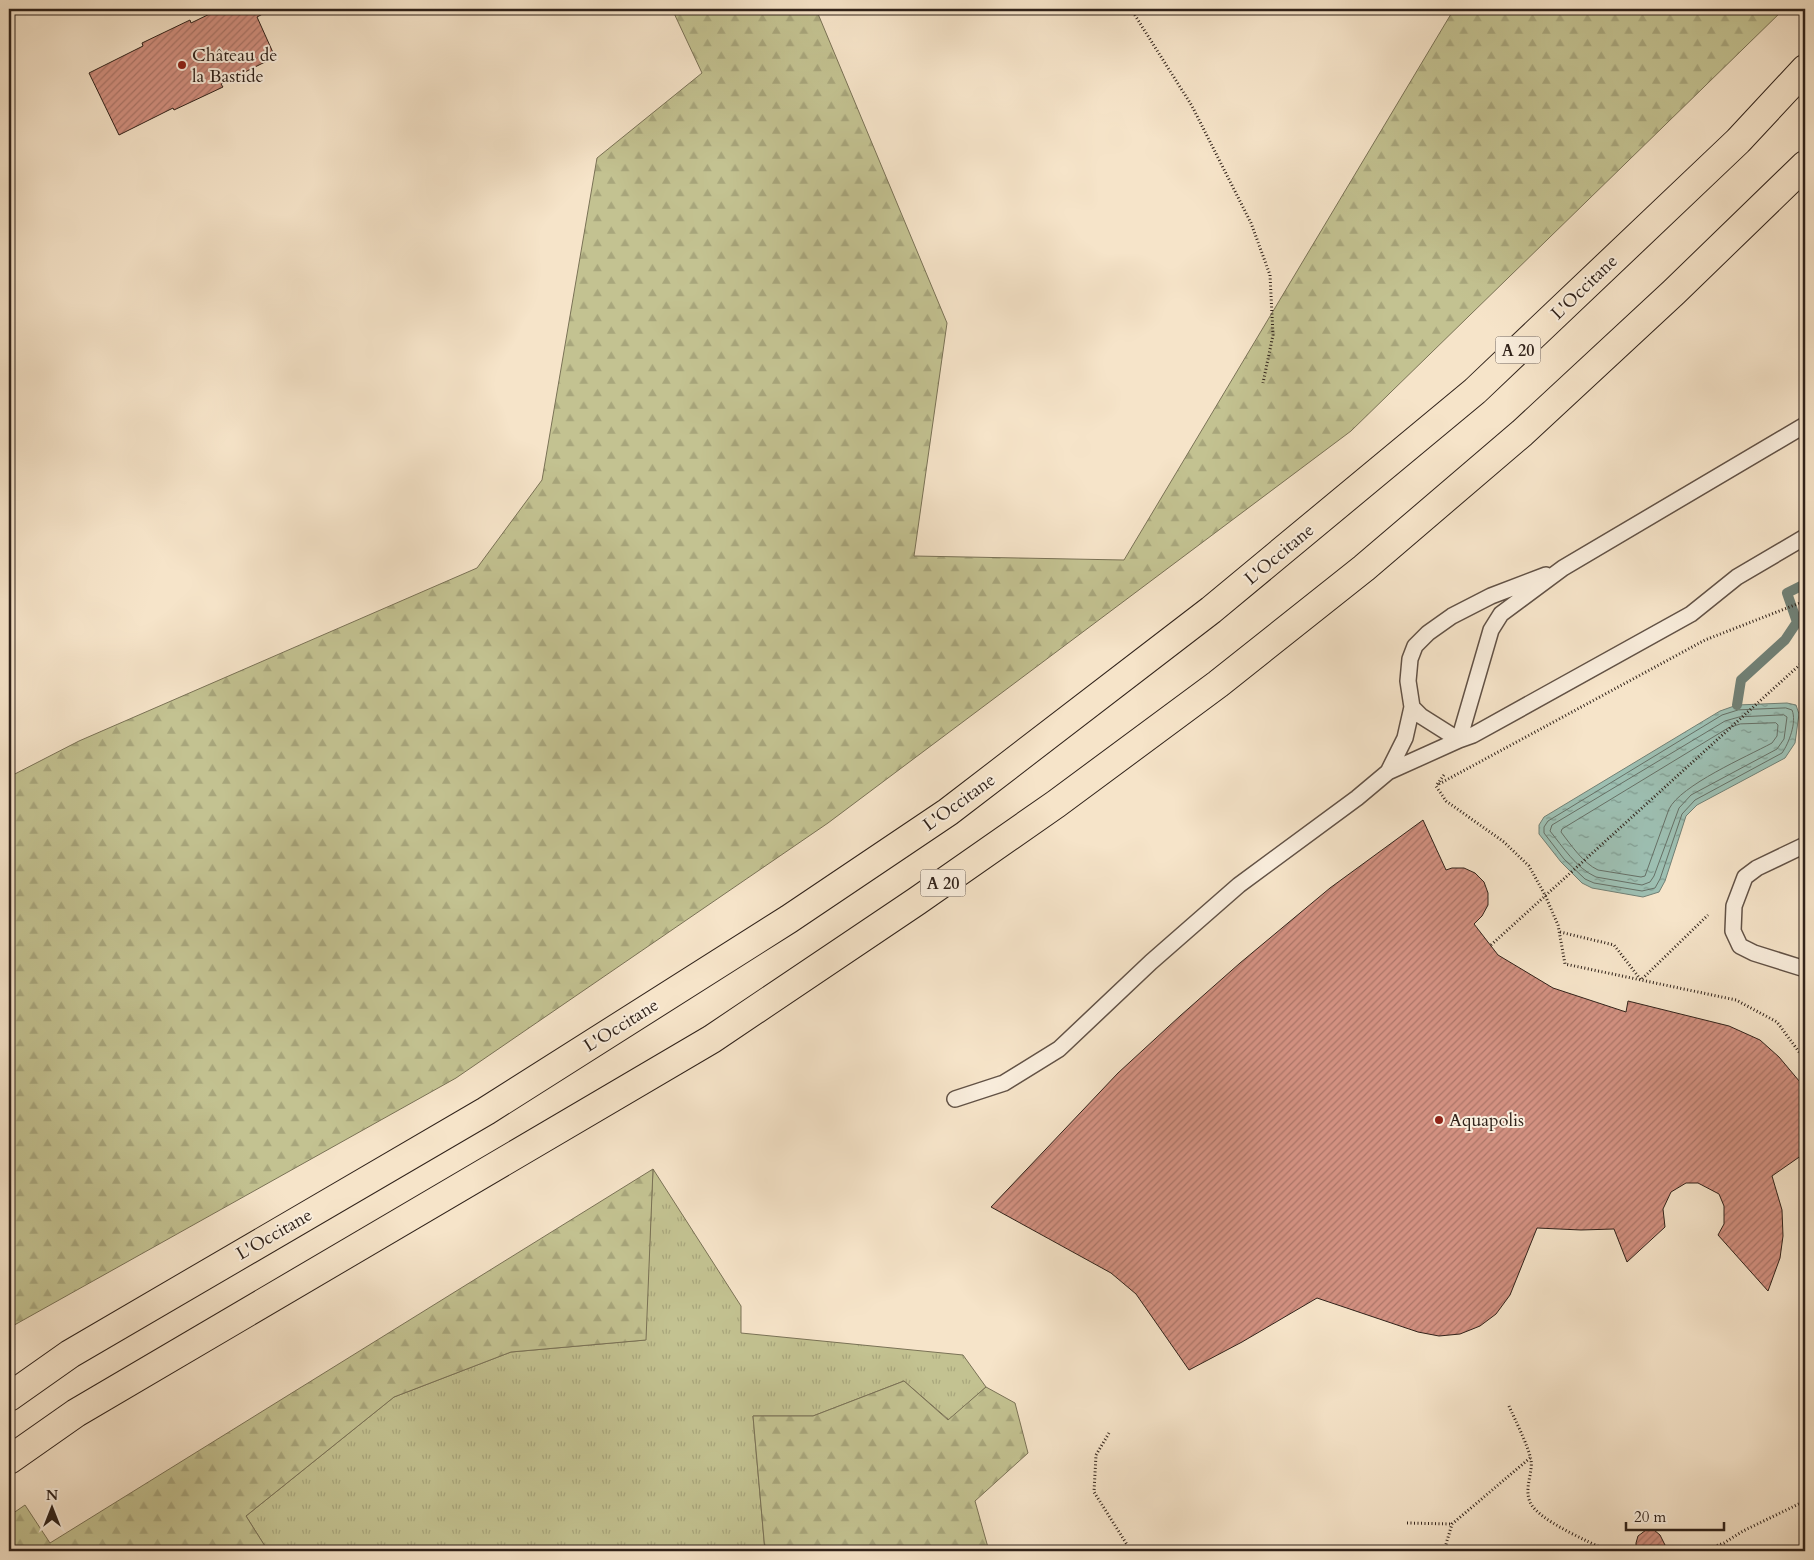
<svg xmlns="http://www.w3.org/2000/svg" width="1814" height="1560" viewBox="0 0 1814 1560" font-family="Cardo,serif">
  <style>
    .grass { fill: url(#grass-tufts); stroke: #7a7256 }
    .forest { fill: url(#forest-firs); stroke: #7a7256 }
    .water { fill: url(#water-ripples); stroke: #718075 }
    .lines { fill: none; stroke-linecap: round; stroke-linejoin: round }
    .shore { stroke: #667066; stroke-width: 1 }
    .stream { stroke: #718075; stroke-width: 10 }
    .building { fill: url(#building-hatch); stroke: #30221a }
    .service-casing { stroke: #625246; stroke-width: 18 }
    .motorway-casing { stroke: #30221a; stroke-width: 30 }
    .path { stroke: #30221a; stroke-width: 3; stroke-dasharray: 1 2.5; stroke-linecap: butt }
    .service { stroke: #f9eddc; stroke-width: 15 }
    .motorway { stroke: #f6e4c9; stroke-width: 28 }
    .path-bridge { stroke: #30221a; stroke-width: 3; stroke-dasharray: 1 2.5; stroke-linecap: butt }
    .poi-dot { fill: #8f2418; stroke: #f9eddc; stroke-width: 2 }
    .labels { text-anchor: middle; stroke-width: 4; stroke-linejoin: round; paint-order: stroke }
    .shield { fill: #f9eddc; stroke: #6c5f54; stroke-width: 1 }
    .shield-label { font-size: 16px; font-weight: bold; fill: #30221a }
    .poi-label { font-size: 18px; fill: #30221a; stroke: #f9eddc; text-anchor: start }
    .street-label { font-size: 18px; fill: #30221a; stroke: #f9eddc }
  </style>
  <defs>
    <pattern id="grass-tufts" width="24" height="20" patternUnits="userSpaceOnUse" patternTransform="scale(1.25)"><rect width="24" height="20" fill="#c3c291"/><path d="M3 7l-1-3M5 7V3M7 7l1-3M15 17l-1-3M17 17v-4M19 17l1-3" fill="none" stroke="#a8a67c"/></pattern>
    <pattern id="forest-firs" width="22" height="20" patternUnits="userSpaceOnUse" patternTransform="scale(1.25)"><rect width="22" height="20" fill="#c3c291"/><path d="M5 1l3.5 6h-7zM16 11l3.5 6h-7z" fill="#a8a67c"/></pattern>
    <pattern id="water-ripples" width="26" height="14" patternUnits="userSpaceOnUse" patternTransform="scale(1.25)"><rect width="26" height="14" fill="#9dbfb2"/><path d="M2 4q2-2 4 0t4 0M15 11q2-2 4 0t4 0" fill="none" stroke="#809b90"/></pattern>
    <pattern id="building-hatch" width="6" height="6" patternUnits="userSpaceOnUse" patternTransform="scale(1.25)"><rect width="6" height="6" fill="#d29080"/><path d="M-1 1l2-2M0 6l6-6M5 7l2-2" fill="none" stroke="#ab7568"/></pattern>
  </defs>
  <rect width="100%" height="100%" fill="#f6e4c9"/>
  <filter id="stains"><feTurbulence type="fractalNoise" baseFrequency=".004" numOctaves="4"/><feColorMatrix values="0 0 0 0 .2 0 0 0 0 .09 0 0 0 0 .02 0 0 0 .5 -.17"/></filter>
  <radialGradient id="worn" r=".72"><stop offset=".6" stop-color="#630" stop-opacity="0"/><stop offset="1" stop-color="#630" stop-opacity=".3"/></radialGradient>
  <!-- grass -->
  <path class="grass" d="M653 1169 741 1306V1333L963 1355 986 1387 949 1420 904 1381 813 1416H753L765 1551H268L246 1516 394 1397 511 1352 645 1340Z"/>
  <!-- forest -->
  <path class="forest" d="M672 9H816L947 323 914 556 1124 560 1454 9H1784L1351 431 828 823 456 1078 9 1328V777L79 741 477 568 542 480 597 158 702 73Z
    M653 1169 646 1340 511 1352 394 1397 246 1516 268 1551H9V1516L25 1505 50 1543Z
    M904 1381 948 1420 986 1387 1015 1403 1028 1453 975 1501 989 1551H765L753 1416H813Z"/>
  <!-- water -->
  <path class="water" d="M1787 703 1796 705 1799 714 1795 743 1785 758 1697 805 1686 816 1665 881 1659 892 1643 897 1592 888 1582 883 1561 862 1539 834V825L1544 817 1720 711 1737 705Z"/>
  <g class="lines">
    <!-- shore -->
    <path class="shore" d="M1786 708 1792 710C1797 722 1789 743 1782 753L1695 800 1682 814 1660 879 1655 888 1642 891 1594 883 1585 879 1564 859 1544 833V827L1548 821 1722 715 1738 710Z
      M1784 715 1787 717 1784 739 1777 749 1691 795 1679 808 1654 876 1650 882 1642 885 1596 877C1576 868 1563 847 1550 831L1552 825 1725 721 1739 717Z
      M1776 723 1778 725 1777 736 1772 743C1746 757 1681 785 1669 809L1645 876 1641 877 1598 870C1583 863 1571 845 1561 832L1562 829 1728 728 1740 724Z"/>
    <!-- stream -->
    <path class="stream" d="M1737 705 1741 680 1785 640 1797 622 1787 593 1805 584"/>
  </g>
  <!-- building -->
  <path class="building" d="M220 9H272L257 17 275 57 221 84 223 87 174 110 173 108 119 135 89 73 143 46 142 43 190 20 191 23Z
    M1423 820 1446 870 1452 868H1464L1475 873 1484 882 1488 893V905L1482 916 1474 924 1498 955 1553 988 1626 1012 1628 1001 1729 1026 1760 1040 1779 1057 1805 1088V1153L1772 1176 1782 1210 1783 1236 1780 1258 1768 1291 1718 1235 1724 1224V1206L1719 1194 1698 1183H1686L1671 1192 1663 1209 1665 1227 1627 1262 1614 1229 1581 1230 1537 1228 1510 1295 1496 1314 1480 1326 1460 1334 1439 1336 1418 1332 1317 1298 1242 1342 1189 1370 1136 1294 1111 1273 991 1207 1118 1073 1180 1016 1240 963 1330 888Z
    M1646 1530H1654L1660 1535 1665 1545V1551H1636V1543L1638 1536Z"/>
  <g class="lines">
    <defs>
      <path id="service" d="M1459 740 1491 630 1501 614 1563 568 1805 425
        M1459 740 1421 716 1412 707 1408 681 1410 659 1415 646 1428 633 1452 616 1491 596 1546 575
        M1388 772 1405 738 1412 707
        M1805 845 1757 868 1745 877 1734 906 1733 931 1740 946 1754 953 1805 969
        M955 1099 1004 1083 1059 1049 1151 962 1239 885 1357 798 1388 772 1459 740 1473 735 1691 614 1737 577 1805 537"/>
      <path id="motorway" d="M9 1397 70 1354 486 1111 789 919 948 812 1211 610 1475 391 1738 141 1805 69
        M9 1460 76 1413 712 1039 917 901 1056 804 1218 684 1364 568 1522 433 1674 292 1805 165"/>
    </defs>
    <!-- service casing -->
    <use href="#service" class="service-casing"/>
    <!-- motorway casing -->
    <use href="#motorway" class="motorway-casing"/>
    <!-- path -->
    <path class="path" d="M1131 9 1192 106 1251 223 1270 275 1273 335 1263 383
      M1444 775 1436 786 1446 801 1504 842 1529 866 1545 895 1558 925 1565 964 1736 1000 1777 1022 1805 1060
      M1439 784 1705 640 1805 601
      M1560 932 1614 945 1641 980 1708 915
      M1509 1406C1515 1420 1528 1445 1531 1460 1533 1473 1524 1488 1530 1502 1537 1520 1590 1542 1608 1551
      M1109 1433 1096 1455 1094 1492 1131 1551
      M1407 1523 1452 1524
      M1444 1551 1452 1524 1530 1458
      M1672 1551 1713 1547 1724 1543 1743 1531 1805 1501"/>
    <!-- service -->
    <use href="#service" class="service"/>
    <!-- motorway -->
    <use href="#motorway" class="motorway"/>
    <!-- path-bridge -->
    <path class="path-bridge" d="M1491 945 1805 660"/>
  </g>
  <!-- markers -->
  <g class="poi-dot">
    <circle cx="182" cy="65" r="5"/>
    <circle cx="1439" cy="1120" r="5"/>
  </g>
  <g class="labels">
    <!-- shield labels -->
    <g class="shield">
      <rect x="1495.5" y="336.5" width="45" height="27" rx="4"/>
      <rect x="920.5" y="869.5" width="45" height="27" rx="4"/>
    </g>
    <g class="shield-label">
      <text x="1518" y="356">A 20</text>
      <text x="943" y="889">A 20</text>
    </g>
    <!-- poi labels -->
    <g class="poi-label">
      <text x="192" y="61">Château de<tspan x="192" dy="21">la Bastide</tspan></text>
      <text x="1449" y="1126">Aquapolis</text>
    </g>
    <!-- street labels -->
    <g class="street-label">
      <text transform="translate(1584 287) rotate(-44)" y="6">L'Occitane</text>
      <text transform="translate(1279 554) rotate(-40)" y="6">L'Occitane</text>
      <text transform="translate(959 802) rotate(-36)" y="6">L'Occitane</text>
      <text transform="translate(621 1025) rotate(-32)" y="6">L'Occitane</text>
      <text transform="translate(274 1234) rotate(-30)" y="6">L'Occitane</text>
    </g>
  </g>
  <!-- margin -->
  <rect width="1814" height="1560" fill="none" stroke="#f6e4c9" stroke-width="30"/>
  <rect x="10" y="10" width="1794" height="1540" fill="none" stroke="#30221a" stroke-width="2.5"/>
  <rect x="15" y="15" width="1784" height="1530" fill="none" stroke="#30221a"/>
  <!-- north arrow -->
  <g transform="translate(52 1508)" stroke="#f9eddc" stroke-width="4" paint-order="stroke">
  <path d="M0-4L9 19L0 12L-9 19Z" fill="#30221a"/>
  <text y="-8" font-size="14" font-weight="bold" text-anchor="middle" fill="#30221a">N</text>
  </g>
  <!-- scale -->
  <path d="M1626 1522v8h98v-8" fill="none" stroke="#30221a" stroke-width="2.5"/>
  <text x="1634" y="1522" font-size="15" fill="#30221a" stroke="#f9eddc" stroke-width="4" paint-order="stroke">20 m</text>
  <rect width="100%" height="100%" filter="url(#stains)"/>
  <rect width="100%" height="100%" fill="url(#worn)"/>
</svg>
